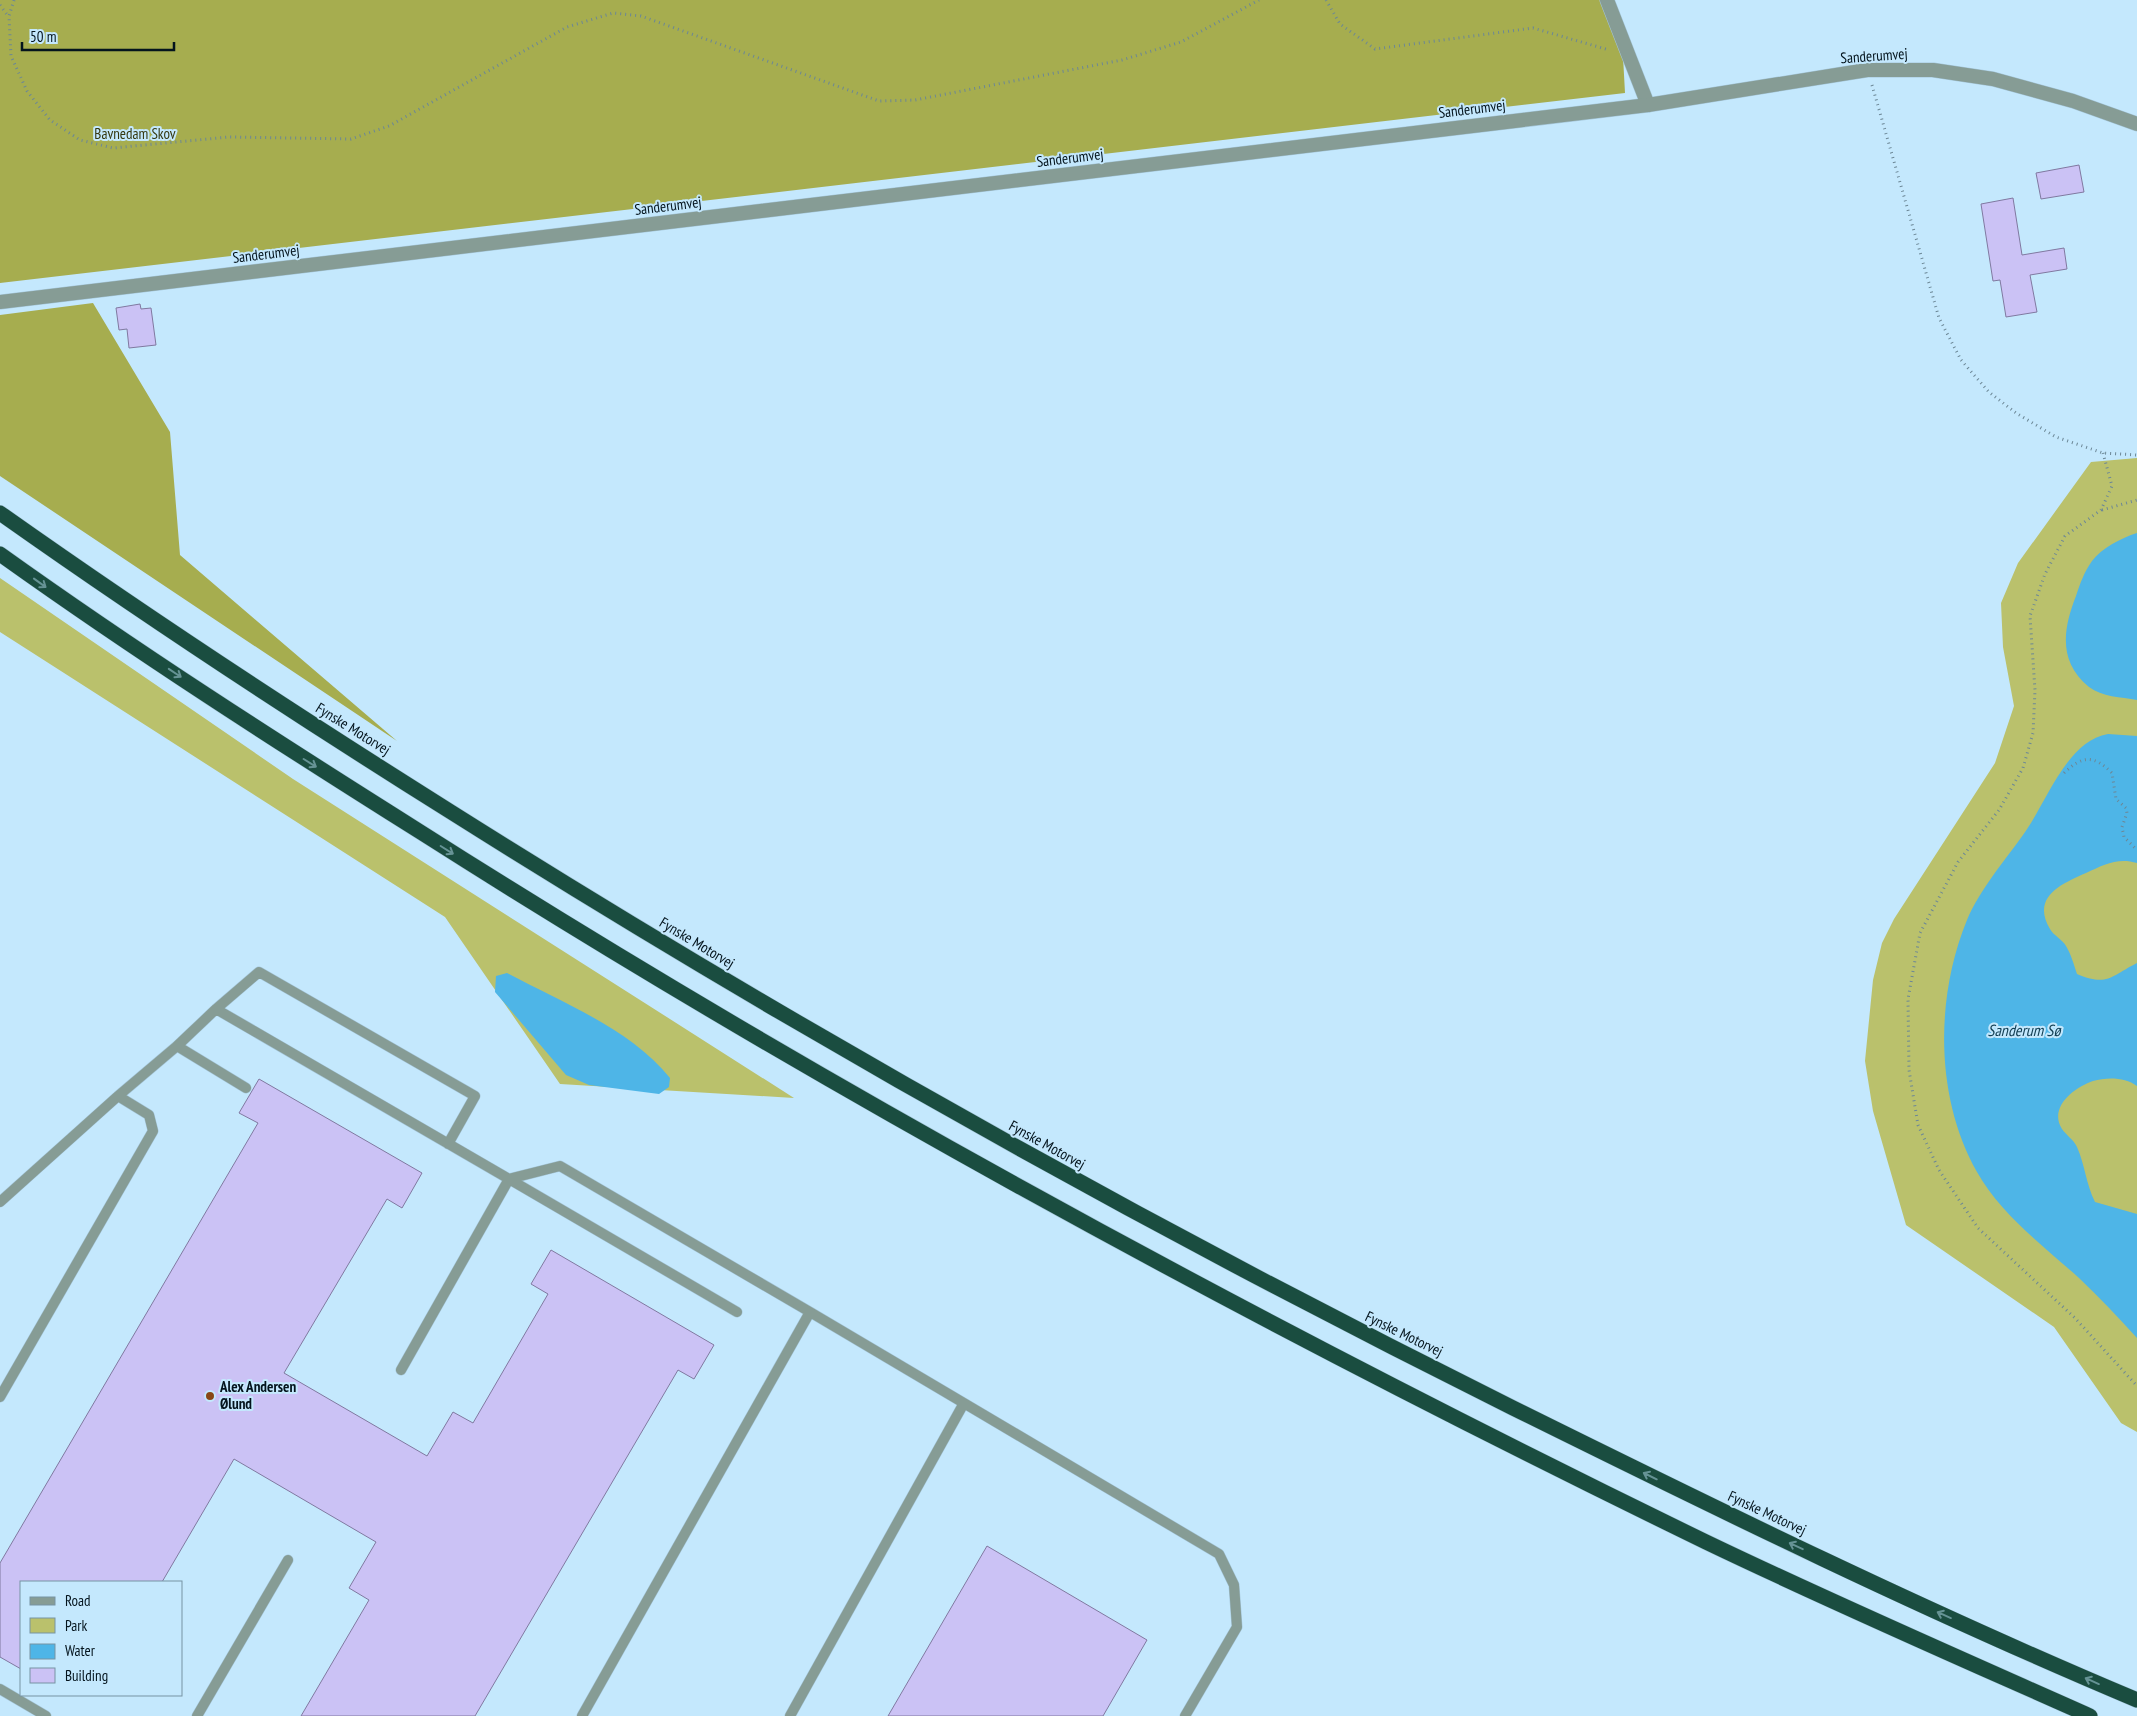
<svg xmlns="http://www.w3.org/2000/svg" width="2137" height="1716" viewBox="0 0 2137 1716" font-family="'PT Sans Narrow',sans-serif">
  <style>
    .green { fill: #bac16c }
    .forest { fill: #a6ad4f }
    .water { fill: #4eb5e7 }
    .building { fill: #cbc2f5; stroke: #8079a0 }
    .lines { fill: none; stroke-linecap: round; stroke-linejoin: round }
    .service-casing { stroke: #a5c6d9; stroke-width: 11 }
    .minor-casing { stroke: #a5c6d9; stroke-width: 15 }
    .tertiary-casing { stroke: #a5c6d9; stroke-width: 15 }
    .motorway-casing { stroke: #a5c6d9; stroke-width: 16 }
    .path { stroke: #6c8796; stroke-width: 3; stroke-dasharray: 1 4; stroke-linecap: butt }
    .service { stroke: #869c95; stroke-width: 10 }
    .minor { stroke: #869c95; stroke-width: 14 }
    .tertiary { stroke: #869c95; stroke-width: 14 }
    .motorway { stroke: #1a4d40; stroke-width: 15 }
    .oneway { stroke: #669395 }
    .poi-dot { fill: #884714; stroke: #c4e8fd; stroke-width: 2 }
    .labels { text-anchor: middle; stroke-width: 4; stroke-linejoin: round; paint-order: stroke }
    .street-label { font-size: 15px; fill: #04141d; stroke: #c4e8fd }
    .park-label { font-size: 15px; fill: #353810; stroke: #c4e8fd }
    .poi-label { font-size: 15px; font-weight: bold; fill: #04141d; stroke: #c4e8fd; text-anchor: start }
    .water-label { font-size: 16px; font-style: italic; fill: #144055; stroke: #c4e8fd }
  </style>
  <rect width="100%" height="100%" fill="#c4e8fd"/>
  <!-- green -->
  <path class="green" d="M2137 458V1432L2121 1423 2054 1327 1906 1225 1873 1111 1865 1061 1873 980 1882 943 1894 919 1995 763 2014 706 2003 647 2001 603 2018 563 2091 462Z
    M0 578 293 779 794 1098 560 1084 445 917 0 632Z"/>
  <!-- forest -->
  <path class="forest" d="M0 0H1605L1622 38 1625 93 0 283Z
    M93 303 170 432 180 555 397 741 0 476V315Z"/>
  <!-- water -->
  <path class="water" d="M2137 533V700C2121 697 2102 697 2089 687 2058 662 2063 629 2076 596 2080 584 2084 572 2092 561 2102 548 2121 538 2137 533Z
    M2108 734 2137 736V863C2118 857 2103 865 2086 873 2061 884 2031 897 2050 929 2054 936 2062 939 2066 946 2071 954 2074 965 2077 974 2108 987 2111 976 2137 963V1086C2125 1077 2107 1077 2093 1081 2075 1087 2048 1107 2062 1129 2066 1135 2074 1140 2077 1147 2085 1165 2086 1184 2095 1202L2137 1214V1338C2118 1317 2099 1297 2079 1278 2044 1246 2001 1215 1977 1172 1935 1098 1935 998 1967 920 1979 891 2005 860 2023 835 2046 804 2066 741 2108 734Z
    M507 973C561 1002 631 1029 670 1078L669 1087 659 1094 589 1085 566 1075 495 992 496 976Z"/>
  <!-- building -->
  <path class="building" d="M2079 165 2084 192 2041 199 2036 173Z
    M2013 198 2022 255 2064 248 2067 269 2030 275 2037 312 2006 317 2000 280 1993 281 1981 204Z
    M140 304 141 309 151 308 156 345 129 348 127 329 119 330 116 308Z
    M259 1079 422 1173 402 1208 387 1199 284 1373 427 1456 453 1412 473 1423 548 1294 531 1284 551 1250 714 1345 694 1379 678 1370 475 1716H301L369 1600 349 1588 376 1542 234 1459 162 1582H21V1669L0 1657V1563L258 1123 239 1113Z
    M987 1546 1147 1640 1103 1716H888Z"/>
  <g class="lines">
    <defs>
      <path id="service" d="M216 1009 259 972 475 1096 448 1144
        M246 1088 177 1046 216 1009 509 1179 560 1166 810 1312 582 1716
        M0 1202 118 1096 177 1046
        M810 1312 1219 1554 1234 1585 1237 1627 1185 1716
        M401 1370 509 1179 737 1312
        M0 1397 153 1131 149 1115 118 1096
        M0 1689 46 1716
        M197 1716 288 1560
        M790 1716 964 1403"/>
      <path id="minor" d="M1607 0 1648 105"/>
      <path id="tertiary" d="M0 302 1648 105 1867 70H1933L1993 79 2073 101 2137 124"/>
      <path id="motorway" d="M0 513C147 617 298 716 451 812 795 1029 1149 1227 1513 1408 1719 1510 1925 1611 2137 1700
        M0 554C137 652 279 743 422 833 835 1096 1266 1328 1706 1542 1833 1603 1962 1659 2090 1716"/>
    </defs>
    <!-- service casing -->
    <use href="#service" class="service-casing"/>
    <!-- minor casing -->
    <use href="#minor" class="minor-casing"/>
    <!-- tertiary casing -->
    <use href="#tertiary" class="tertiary-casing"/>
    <!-- motorway casing -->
    <use href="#motorway" class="motorway-casing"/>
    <!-- path -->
    <path class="path" d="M14 0 9 16 11 56 27 91 50 120 80 140 113 148 229 137 351 139 389 126 567 27 613 13 641 16 879 101 915 100 1122 60 1181 42 1259 0
      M1326 0 1340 24 1375 49 1533 28 1609 50
      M0 5 8 16
      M1872 85 1939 318 1961 360 1989 392 2016 413 2056 437 2103 453 2137 455
      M2103 453 2112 486 2101 510 2065 536 2045 574 2030 616 2035 690 2033 733 2023 768 1999 810 1958 862 1920 933 1908 999 1909 1070 1918 1125 1939 1170 1978 1228 2075 1318 2137 1386
      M2102 510 2137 500
      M2064 773C2082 756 2093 754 2112 773L2116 799 2126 808 2127 813 2122 827 2124 837 2137 850"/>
    <!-- service -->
    <use href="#service" class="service"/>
    <!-- minor -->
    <use href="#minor" class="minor"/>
    <!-- tertiary -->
    <use href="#tertiary" class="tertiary"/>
    <!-- motorway -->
    <use href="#motorway" class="motorway"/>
  </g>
  <!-- one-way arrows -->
  <defs><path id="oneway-shaft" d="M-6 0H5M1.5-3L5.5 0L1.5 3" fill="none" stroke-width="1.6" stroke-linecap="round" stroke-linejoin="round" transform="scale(1.25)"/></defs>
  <g class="oneway">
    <use href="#oneway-shaft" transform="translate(40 583) rotate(36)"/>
    <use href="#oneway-shaft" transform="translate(175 673) rotate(34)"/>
    <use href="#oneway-shaft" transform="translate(310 763) rotate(32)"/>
    <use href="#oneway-shaft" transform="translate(447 850) rotate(32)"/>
    <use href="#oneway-shaft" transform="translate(1650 1476) rotate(-154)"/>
    <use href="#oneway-shaft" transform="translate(1796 1546) rotate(-155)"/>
    <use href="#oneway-shaft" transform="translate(1944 1615) rotate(-156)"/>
    <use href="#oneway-shaft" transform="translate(2092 1681) rotate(-156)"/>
  </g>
  <!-- markers -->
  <circle class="poi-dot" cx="210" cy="1396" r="5"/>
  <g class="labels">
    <!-- street labels -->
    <g class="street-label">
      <text transform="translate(1874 56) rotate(-4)" y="5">Sanderumvej</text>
      <text transform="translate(1472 109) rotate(-7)" y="5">Sanderumvej</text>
      <text transform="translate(1070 158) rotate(-7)" y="5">Sanderumvej</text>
      <text transform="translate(668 206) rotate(-7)" y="5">Sanderumvej</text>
      <text transform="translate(266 254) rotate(-7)" y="5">Sanderumvej</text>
      <text transform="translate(353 729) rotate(32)" y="5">Fynske Motorvej</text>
      <text transform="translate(697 943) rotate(31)" y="5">Fynske Motorvej</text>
      <text transform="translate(1047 1145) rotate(29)" y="5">Fynske Motorvej</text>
      <text transform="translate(1404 1334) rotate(26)" y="5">Fynske Motorvej</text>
      <text transform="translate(1767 1513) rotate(25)" y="5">Fynske Motorvej</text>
    </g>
    <!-- park labels -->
    <g class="park-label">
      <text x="135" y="139">Bavnedam Skov</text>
    </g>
    <!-- poi labels -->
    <g class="poi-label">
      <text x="220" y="1392">Alex Andersen<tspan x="220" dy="17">Ølund</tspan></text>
    </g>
    <!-- water labels -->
    <g class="water-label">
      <text x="2024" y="1036">Sanderum Sø</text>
    </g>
  </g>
  <!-- legend -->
  <rect x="20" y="1581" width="162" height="115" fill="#c4e8fd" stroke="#7793a3"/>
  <rect x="30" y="1597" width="25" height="8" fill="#869c95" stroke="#7793a3"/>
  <text x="65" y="1606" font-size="15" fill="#04141d">Road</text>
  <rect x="30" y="1618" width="25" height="15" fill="#bac16c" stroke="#7793a3"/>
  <text x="65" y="1631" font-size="15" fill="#04141d">Park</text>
  <rect x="30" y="1644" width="25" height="15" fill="#4eb5e7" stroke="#7793a3"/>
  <text x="65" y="1656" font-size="15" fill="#04141d">Water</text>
  <rect x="30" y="1668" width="25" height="15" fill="#cbc2f5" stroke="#7793a3"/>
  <text x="65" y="1681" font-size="15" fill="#04141d">Building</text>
  <!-- scale -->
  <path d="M22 42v8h152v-8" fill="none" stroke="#04141d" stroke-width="2.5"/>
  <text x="30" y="42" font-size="15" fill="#04141d" stroke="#c4e8fd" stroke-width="4" paint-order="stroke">50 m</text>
</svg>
